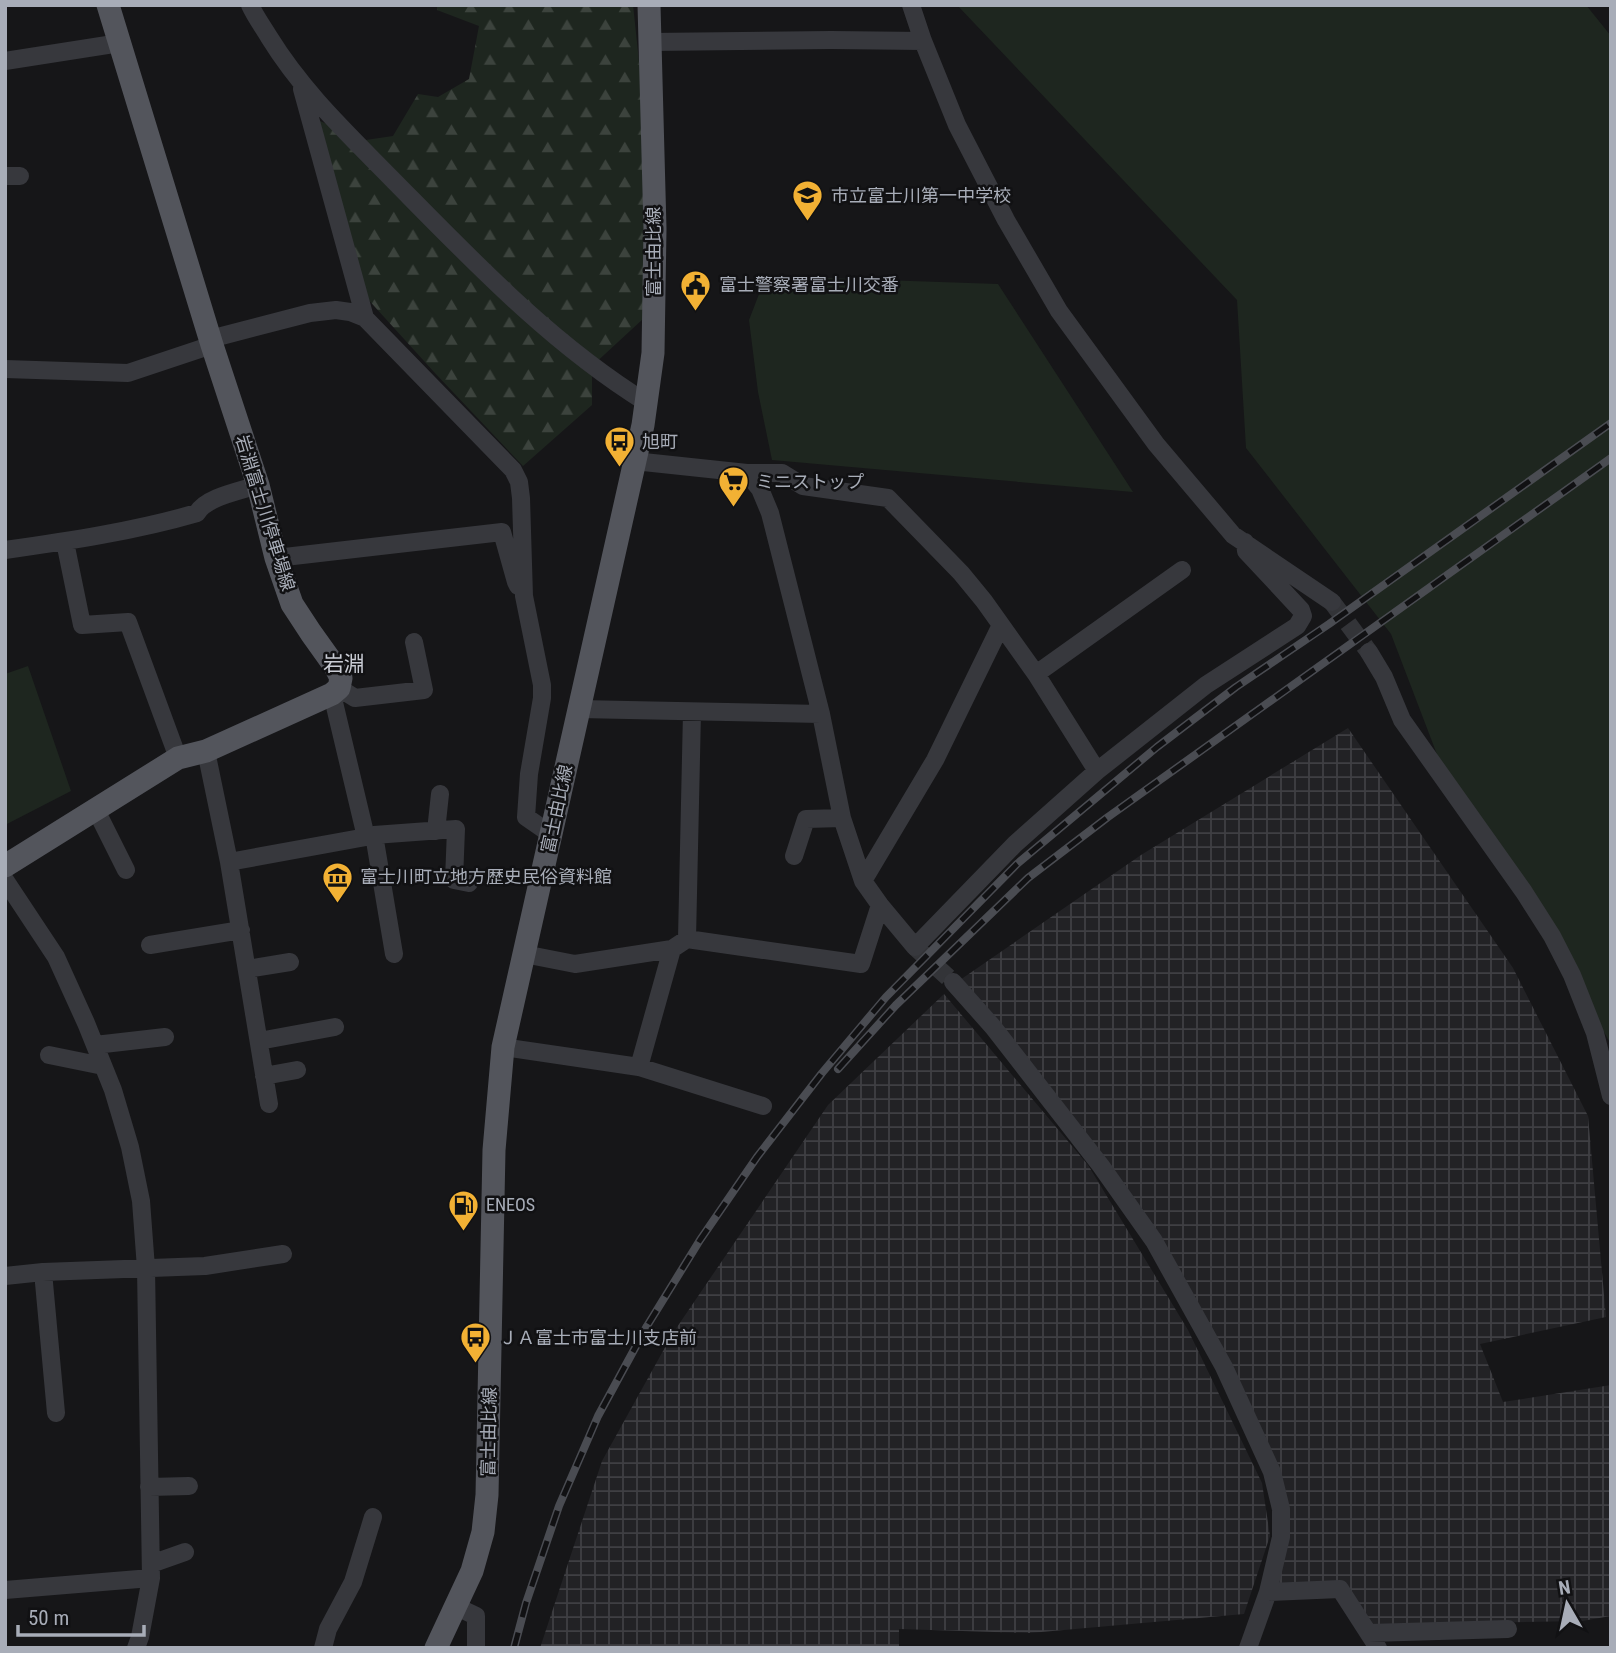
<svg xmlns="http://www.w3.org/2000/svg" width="1616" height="1653" viewBox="0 0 1616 1653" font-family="'Roboto Condensed','Noto Sans JP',sans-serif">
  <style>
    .industrial { fill: url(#industrial-grid) }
    .grass { fill: #1e261f }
    .forest { fill: url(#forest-firs) }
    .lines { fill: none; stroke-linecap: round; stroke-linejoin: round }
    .minor-tunnel { stroke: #333438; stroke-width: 18; stroke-dasharray: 18 9; stroke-linecap: butt }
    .minor { stroke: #37383d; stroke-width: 18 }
    .major { stroke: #53555c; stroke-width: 23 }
    .rail-casing { stroke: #4a4c52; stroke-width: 8 }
    .rail { stroke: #111113; stroke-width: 5; stroke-dasharray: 16; stroke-linecap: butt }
    .labels { text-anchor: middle; stroke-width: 5; stroke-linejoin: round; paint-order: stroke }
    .poi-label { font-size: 18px; fill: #a8adb8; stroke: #111113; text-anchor: start }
    .street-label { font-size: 18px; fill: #a8adb8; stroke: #111113 }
    .quarter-label { font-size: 21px; fill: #c9ccd4; stroke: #111113 }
  </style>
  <defs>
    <pattern id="industrial-grid" width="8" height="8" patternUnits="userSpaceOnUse" patternTransform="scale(1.75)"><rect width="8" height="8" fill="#222225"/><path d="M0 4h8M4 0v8" fill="none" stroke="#3f3f43"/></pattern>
    <pattern id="forest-firs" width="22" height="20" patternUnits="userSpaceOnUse" patternTransform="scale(1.75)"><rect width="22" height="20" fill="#1e261f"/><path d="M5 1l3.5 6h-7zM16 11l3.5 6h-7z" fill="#3c433d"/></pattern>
  </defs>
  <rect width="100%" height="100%" fill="#161618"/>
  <!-- industrial -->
  <path class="industrial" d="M1348 728 1513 968 1588 1116 1606 1317 1480 1344 1503 1402 1611 1385V1616L1582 1621 1369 1625 1344 1583 1277 1587 1287 1527 1264 1435 1132 1195 960 980 1141 855Z
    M944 994 1088 1165 1188 1330 1262 1483 1270 1536 1244 1614 1030 1633 899 1629V1648H540L602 1461 673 1333 828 1105Z"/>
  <!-- grass -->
  <path class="grass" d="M957 5H1586L1611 36V1060L1609 1041 1572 975 1451 791 1391 634 1246 448 1237 300Z
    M766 276 998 284 1133 492 772 460 758 392 749 320Z
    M28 666 71 791 5 825V674Z"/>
  <!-- forest -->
  <path class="forest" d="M437 5H633L644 109V318L592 366V405L523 466 434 372 365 296 310 117 366 140 393 136 418 94 438 97 469 79 479 26 437 10Z"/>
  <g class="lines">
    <!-- minor-tunnel -->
    <path class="minor-tunnel" d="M1332 602 1369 652
      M915 947 953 982"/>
    <!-- minor -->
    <path class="minor" d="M250 5C255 16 263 27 269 37 303 92 346 132 391 178 471 259 550 343 647 403
      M911 5 923 41 957 125 1006 220 1059 311 1156 444 1233 535 1332 602
      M650 42 831 40 923 41
      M5 61 120 43
      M302 89 365 318
      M5 176H20
      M210 339 310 313 336 310 350 312 365 318 513 470 519 482 521 498 524 596 542 685V698L529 774 526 817 552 835
      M5 369 128 373 212 345
      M634 461 747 473 760 489 770 513 821 714 842 818 863 881 880 905 915 947 1015 844 1097 771 1206 685 1297 626 1303 616 1301 610 1246 551 1245 542
      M747 473H782L803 486 888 498 961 573 984 601 1036 674 1097 771
      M65 542 82 625 128 622 178 758
      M5 550C69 541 135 531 197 513 206 497 241 491 258 485
      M276 558 502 532 516 582 518 586
      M1369 652 1384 677 1402 720 1524 892 1552 936 1572 975 1595 1033 1611 1096
      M1036 674 1182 570
      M339 688 355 698 424 690 414 642
      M579 709 821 714
      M206 751 229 862 269 1104
      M96 810 126 870
      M436 831 440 794
      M374 835 456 829 454 880 469 883
      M366 837 374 835 394 954
      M794 856 806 819 842 818
      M229 862 366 837 332 694
      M5 880 56 957 86 1023 113 1090 130 1147 141 1201 146 1268 151 1578 140 1637 136 1648
      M863 881 935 760 1001 625
      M687 939 692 712
      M150 945 241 930
      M524 954 575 964 672 949
      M247 969 290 962
      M953 982 993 1027 1101 1166 1154 1241 1224 1367 1272 1472 1281 1509V1537L1268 1592 1248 1648
      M259 1041 335 1027
      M95 1045 165 1037
      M503 1047 639 1067 763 1106
      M49 1055 103 1066
      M639 1067 672 949 687 939 861 964 880 905
      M264 1076 297 1070
      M43 1272 56 1413
      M5 1276 43 1272 205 1266 283 1254
      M149 1487 189 1486
      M151 1564 185 1552
      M5 1590 151 1578
      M1268 1592 1340 1589 1378 1648
      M457 1607 476 1616V1648
      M1369 1633 1508 1629
      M323 1648 328 1629 353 1582 373 1517"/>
    <!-- major -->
    <path class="major" d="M5 866 178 758 206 751 332 694 339 688 341 678 336 668 311 633 292 604 276 558 258 485 212 345 108 5
      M436 1648 472 1571 483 1532 487 1495 494 1150 503 1047 643 425 653 353 655 229 649 5"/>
    <defs>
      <path id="rail" d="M838 1069 896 1005 1028 878 1108 817 1611 458
        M514 1648 526 1603 559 1506 598 1416 647 1326 700 1240 757 1157 822 1073 886 997 1017 864 1157 747 1236 687 1329 624 1611 423"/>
    </defs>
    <!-- rail casing -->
    <use href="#rail" class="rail-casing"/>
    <!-- rail -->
    <use href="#rail" class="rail"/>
  </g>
  <!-- icons -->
  <defs>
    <symbol id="school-pin" viewBox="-11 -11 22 30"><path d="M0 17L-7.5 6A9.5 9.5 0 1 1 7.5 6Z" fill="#f2b134" stroke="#111113"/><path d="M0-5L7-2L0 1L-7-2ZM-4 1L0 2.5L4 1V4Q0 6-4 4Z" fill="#111"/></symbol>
    <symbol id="civic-pin" viewBox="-11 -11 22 30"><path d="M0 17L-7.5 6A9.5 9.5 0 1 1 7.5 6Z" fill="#f2b134" stroke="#111113"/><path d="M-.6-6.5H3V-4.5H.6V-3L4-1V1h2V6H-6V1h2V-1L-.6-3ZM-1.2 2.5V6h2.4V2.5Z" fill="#111"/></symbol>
    <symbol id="bus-pin" viewBox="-11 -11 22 30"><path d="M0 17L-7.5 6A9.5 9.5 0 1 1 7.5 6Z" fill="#f2b134" stroke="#111113"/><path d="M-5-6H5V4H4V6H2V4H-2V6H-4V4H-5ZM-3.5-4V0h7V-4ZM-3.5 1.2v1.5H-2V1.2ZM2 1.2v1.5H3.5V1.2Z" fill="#111"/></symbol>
    <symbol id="supermarket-pin" viewBox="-11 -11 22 30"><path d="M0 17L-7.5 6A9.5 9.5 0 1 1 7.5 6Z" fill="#f2b134" stroke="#111113"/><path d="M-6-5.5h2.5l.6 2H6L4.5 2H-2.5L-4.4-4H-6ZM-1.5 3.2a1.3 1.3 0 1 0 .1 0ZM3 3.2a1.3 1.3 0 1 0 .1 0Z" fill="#111"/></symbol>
    <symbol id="museum-pin" viewBox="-11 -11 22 30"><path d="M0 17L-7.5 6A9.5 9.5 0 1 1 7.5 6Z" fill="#f2b134" stroke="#111113"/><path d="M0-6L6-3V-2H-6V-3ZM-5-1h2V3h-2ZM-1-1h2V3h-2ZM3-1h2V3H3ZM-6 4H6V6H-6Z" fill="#111"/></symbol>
    <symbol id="fuel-pin" viewBox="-11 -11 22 30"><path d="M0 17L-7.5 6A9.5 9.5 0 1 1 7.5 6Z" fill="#f2b134" stroke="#111113"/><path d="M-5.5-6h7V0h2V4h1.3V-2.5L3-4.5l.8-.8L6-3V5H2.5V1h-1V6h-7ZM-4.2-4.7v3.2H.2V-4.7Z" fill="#111"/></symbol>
  </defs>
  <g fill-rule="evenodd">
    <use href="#school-pin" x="790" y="178" width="35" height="47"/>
    <use href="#civic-pin" x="678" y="268" width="35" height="47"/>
    <use href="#bus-pin" x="602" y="424" width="35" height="47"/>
    <use href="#supermarket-pin" x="716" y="464" width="35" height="47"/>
    <use href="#museum-pin" x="320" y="860" width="35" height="47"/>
    <use href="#fuel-pin" x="446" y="1188" width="35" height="47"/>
    <use href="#bus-pin" x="458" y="1320" width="35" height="47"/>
  </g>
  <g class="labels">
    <!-- poi labels -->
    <g class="poi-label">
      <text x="831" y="202">市立富士川第一中学校</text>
      <text x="719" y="291">富士警察署富士川交番</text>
      <text x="642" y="448">旭町</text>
      <text x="756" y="488">ミニストップ</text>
      <text x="360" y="883">富士川町立地方歴史民俗資料館</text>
      <text x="486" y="1211">ENEOS</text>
      <text x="499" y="1344">ＪＡ富士市富士川支店前</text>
    </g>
    <!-- street labels -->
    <g class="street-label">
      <text transform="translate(654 252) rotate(-90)" y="6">富士由比線</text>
      <text transform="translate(265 513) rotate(73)" y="6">岩淵富士川停車場線</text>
      <text transform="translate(557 809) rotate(-78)" y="6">富士由比線</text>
      <text transform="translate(489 1432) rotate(-89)" y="6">富士由比線</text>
    </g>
    <!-- quarter labels -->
    <g class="quarter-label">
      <text x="344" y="671">岩淵</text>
    </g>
  </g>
  <!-- border -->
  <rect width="1616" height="1653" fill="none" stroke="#a8adb8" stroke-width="14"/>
  <!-- north arrow -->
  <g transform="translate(1567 1604) rotate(351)" stroke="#111113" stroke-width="5" paint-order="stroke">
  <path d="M0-5L12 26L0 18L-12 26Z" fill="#a8adb8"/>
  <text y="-10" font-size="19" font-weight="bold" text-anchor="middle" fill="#a8adb8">N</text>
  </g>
  <!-- scale -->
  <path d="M18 1625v10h126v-10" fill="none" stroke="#a8adb8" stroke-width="3.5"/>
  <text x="28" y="1625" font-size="21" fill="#a8adb8" stroke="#111113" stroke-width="5" paint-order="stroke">50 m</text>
</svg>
